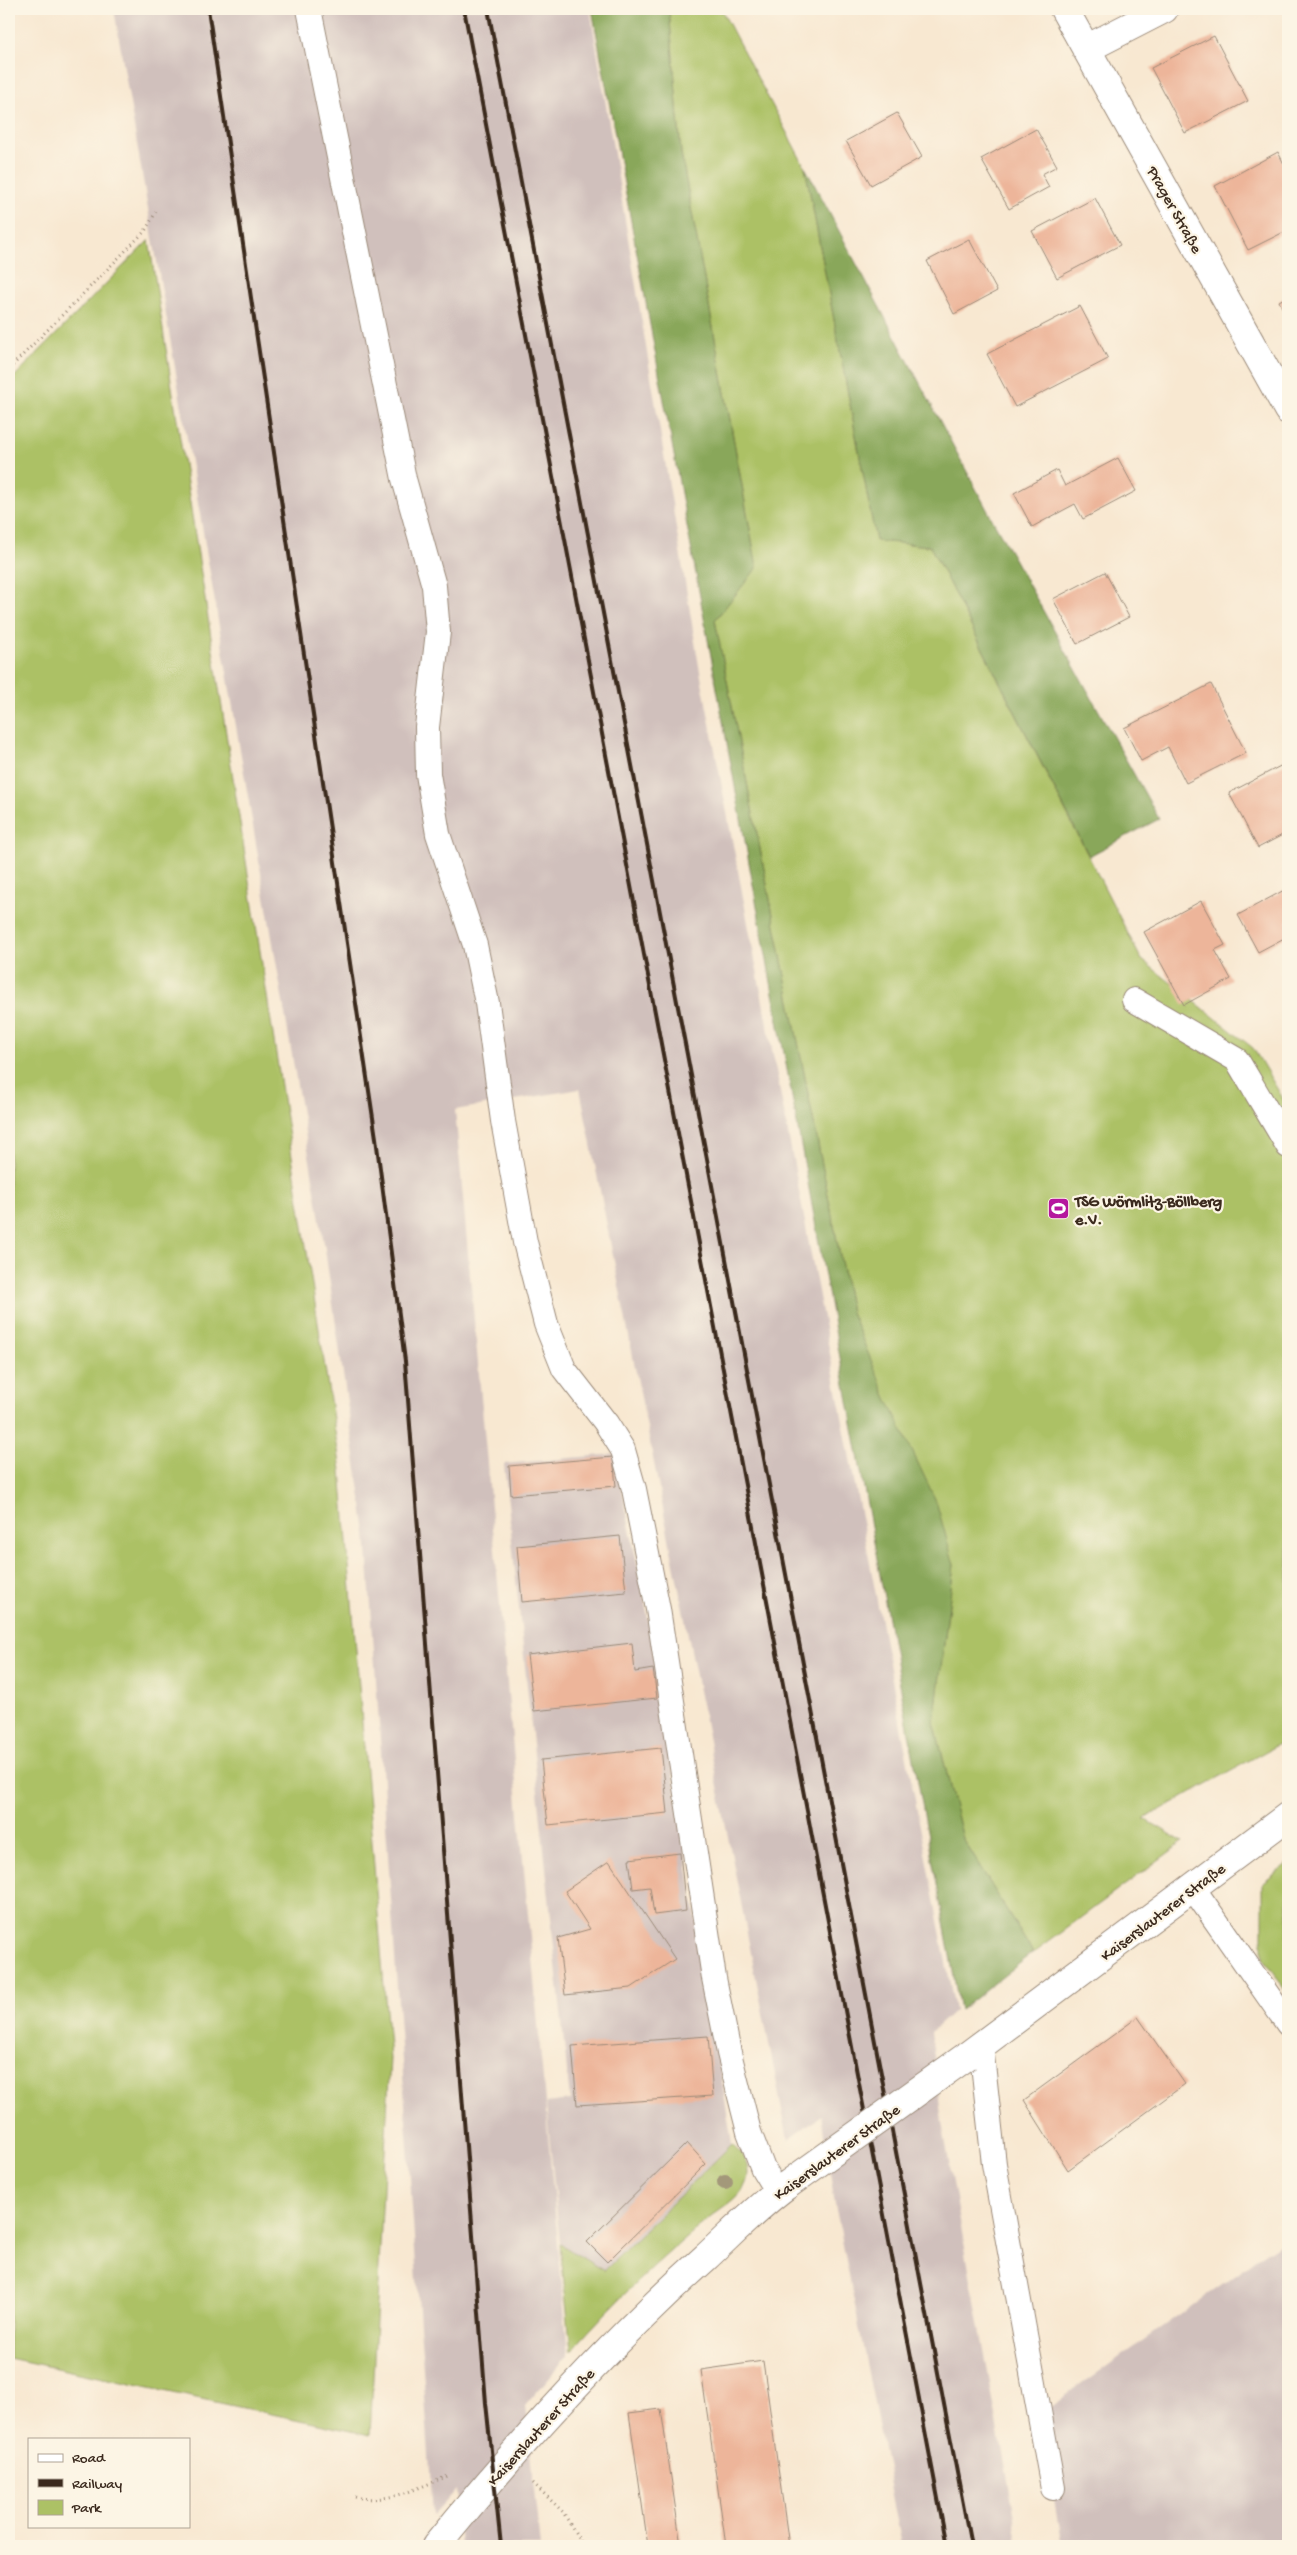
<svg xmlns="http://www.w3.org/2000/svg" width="1297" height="2555" viewBox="0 0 1297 2555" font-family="'Gochi Hand',sans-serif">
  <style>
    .industrial { fill: #d0c0bc }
    .green { fill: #acc165; stroke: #747642 }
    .forest { fill: #89a75a; stroke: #62683c }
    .building { fill: #edb59a }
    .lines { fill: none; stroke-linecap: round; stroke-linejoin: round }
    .lane-casing { stroke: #9a8978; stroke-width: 26 }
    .street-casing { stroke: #9a8978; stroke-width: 30 }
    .secondary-casing { stroke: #9a8978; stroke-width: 30 }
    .path { stroke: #9a8978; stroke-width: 3; stroke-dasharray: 1 4; stroke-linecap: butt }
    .lane { stroke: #fff; stroke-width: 24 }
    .street { stroke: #fff; stroke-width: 28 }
    .secondary { stroke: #fff; stroke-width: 28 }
    .rail { stroke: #3b2a1e; stroke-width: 4 }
    .secondary-bridge-casing { stroke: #9a8978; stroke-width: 30; stroke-linecap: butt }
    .secondary-bridge { stroke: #fff; stroke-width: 28 }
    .tree { fill: #a3987a }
    .labels { text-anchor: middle; stroke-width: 4.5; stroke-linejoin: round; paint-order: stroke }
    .street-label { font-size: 16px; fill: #3b2a1e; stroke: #fcf5e5 }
    .poi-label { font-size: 16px; font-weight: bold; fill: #3b2a1e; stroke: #fcf5e5; text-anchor: start }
  </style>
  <rect width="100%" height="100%" fill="#fcf5e5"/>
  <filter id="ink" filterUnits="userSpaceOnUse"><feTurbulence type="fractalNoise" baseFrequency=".02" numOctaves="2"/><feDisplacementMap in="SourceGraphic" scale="10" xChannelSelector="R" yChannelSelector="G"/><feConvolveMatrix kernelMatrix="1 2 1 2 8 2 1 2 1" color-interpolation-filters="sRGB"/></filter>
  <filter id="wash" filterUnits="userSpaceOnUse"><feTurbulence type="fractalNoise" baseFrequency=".0096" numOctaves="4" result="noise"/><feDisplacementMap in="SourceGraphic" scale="20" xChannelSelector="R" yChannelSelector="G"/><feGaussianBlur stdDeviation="1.12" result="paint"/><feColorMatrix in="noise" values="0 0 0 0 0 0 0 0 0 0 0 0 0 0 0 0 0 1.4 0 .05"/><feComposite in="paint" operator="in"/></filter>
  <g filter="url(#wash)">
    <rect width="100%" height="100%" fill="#f8e8d1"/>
    <!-- industrial -->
    <path class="industrial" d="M114 9H590L699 666 955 2010 931 2032 942 2123 1020 2546H902L835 2204 821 2115 788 2140 580 1089 455 1110 568 2355 525 2406 540 2546H461L456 2489 433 2515 366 1533 325 1249Z
      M615 1454 650 1628 732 2144 604 2271 560 2244 546 2103 570 2100 504 1464Z
      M1288 2237V2546H1063L1040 2414Z"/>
    <!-- green -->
    <path class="green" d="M669 9H721L805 167 876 541 930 546 1141 959 1253 1048 1288 1107V1739L1144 1819 1183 1842 1033 1953 963 1839 934 1722 954 1565 851 1312 715 620 757 567 681 153Z
      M149 240 341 1470 390 2058 370 2435 9 2358V382Z
      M1288 1864V1994L1263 1958V1883Z
      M732 2144C743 2153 752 2168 746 2183 741 2198 722 2208 711 2217 659 2259 615 2301 571 2351L560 2244 604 2271Z"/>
    <!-- forest -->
    <path class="forest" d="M592 9H669L681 153 757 568 715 620 851 1312 886 1396 936 1501 954 1565 934 1722 963 1839 1033 1953 960 2010Z
      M805 167 991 517 1159 819 1089 856 930 546 876 541Z"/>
    <g id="blocks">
      <!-- building -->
      <path class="building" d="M1214 36 1248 101 1185 133 1151 68Z
        M897 113 922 157 871 185 846 141Z
        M1036 129 1057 166 1042 174 1049 187 1009 209 981 159Z
        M1278 152 1288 172V230L1248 250 1215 186Z
        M1095 198 1120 245 1057 278 1032 231Z
        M969 239 997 291 954 314 927 261Z
        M1288 296V319L1279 301Z
        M1080 306 1108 359 1015 407 987 354Z
        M1118 458 1136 491 1083 519 1075 504 1032 527 1014 493 1057 470 1065 486Z
        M1105 572 1129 617 1077 644 1053 599Z
        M1211 684 1246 753 1186 783 1168 747 1141 761 1124 728Z
        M1288 762V832L1258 848 1229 793Z
        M1288 888V936L1258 952 1238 915Z
        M1201 901 1225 945 1215 950 1231 979 1184 1005 1144 932Z
        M613 1457 616 1486 511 1495 509 1466Z
        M620 1536 626 1592 522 1602 517 1546Z
        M632 1643 635 1672 653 1669 657 1698 534 1711 527 1655Z
        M661 1748 668 1813 548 1825 541 1760Z
        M680 1853 686 1911 654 1915 650 1887 633 1889 629 1859Z
        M609 1861 675 1959 631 1988 565 1995 558 1938 590 1929 565 1891Z
        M1138 2017 1185 2084 1068 2170 1024 2100Z
        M708 2036 713 2096 577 2105 572 2046Z
        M687 2143 706 2164 607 2262 587 2242Z
        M763 2361 789 2546H726L701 2370Z
        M661 2409 681 2546H648L629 2413Z"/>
    </g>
  </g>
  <g filter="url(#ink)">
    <use href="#blocks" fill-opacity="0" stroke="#9a8978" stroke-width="1"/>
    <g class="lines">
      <defs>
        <path id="lane" d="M309 9 404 479 434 586 438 632 427 727 428 774 438 834 475 945 487 1003 503 1121 525 1242 546 1324 564 1369 606 1423 623 1450 634 1489 658 1609 714 1978 729 2053 749 2132 763 2169 777 2192
          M1134 1000 1237 1060 1288 1146
          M1193 1888 1288 2024
          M981 2046 994 2164 1053 2488"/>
        <path id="street" d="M1064 9 1288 410
          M1086 49 1164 9"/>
        <path id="secondary" d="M967 2056 1288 1816
          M436 2546C519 2444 607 2346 705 2258 732 2233 758 2206 787 2185"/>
      </defs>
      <!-- lane casing -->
      <use href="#lane" class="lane-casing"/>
      <!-- street casing -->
      <use href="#street" class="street-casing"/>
      <!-- secondary casing -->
      <use href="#secondary" class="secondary-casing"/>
      <!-- path -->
      <path class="path" d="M9 369 145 231 156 212
        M533 2483 563 2512 583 2546
        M355 2497C389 2504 417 2488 448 2476"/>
      <!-- lane -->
      <use href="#lane" class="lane"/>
      <!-- street -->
      <use href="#street" class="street"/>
      <!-- secondary -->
      <use href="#secondary" class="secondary"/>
      <!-- rail -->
      <path class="rail" d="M208 9 376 1138 405 1361 486 2403 501 2546
        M464 9 947 2546
        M488 9 971 2546"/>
      <defs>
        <path id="secondary-bridge" d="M787 2185 967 2056"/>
      </defs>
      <!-- secondary-bridge casing -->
      <use href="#secondary-bridge" class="secondary-bridge-casing"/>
      <!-- secondary-bridge -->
      <use href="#secondary-bridge" class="secondary-bridge"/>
    </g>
    <!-- trees -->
    <circle class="tree" cx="725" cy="2182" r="8"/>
  </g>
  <!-- icons -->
  <defs>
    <symbol id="stadium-square" viewBox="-11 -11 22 22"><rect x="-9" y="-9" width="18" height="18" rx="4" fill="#b5179e" stroke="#fcf5e5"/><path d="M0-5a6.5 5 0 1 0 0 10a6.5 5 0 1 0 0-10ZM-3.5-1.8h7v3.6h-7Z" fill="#fff"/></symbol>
  </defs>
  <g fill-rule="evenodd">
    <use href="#stadium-square" x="1046" y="1196" width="25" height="25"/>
  </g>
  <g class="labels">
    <!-- street labels -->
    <g class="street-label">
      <text transform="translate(1176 209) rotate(61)" y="6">Prager Straße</text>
      <text transform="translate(1162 1911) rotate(-37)" y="6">Kaiserslauterer Straße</text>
      <text transform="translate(836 2151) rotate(-36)" y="6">Kaiserslauterer Straße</text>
      <text transform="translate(540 2426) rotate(-48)" y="6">Kaiserslauterer Straße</text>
    </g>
    <!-- poi labels -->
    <g class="poi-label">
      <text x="1075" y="1206">TSG Wörmlitz-Böllberg<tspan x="1075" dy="18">e.V.</tspan></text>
    </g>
  </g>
  <!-- margin -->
  <rect width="1297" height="2555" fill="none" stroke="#fcf5e5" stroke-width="30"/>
  <!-- legend -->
  <rect x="28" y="2438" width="162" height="90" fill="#fcf5e5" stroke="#afa495"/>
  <rect x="38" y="2454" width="25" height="8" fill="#ffffff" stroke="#afa495"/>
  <text x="72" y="2462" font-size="15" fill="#3b2a1e">Road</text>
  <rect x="38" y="2479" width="25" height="8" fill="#3b2a1e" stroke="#afa495"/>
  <text x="72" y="2488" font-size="15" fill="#3b2a1e">Railway</text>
  <rect x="38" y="2500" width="25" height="15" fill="#acc165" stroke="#afa495"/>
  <text x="72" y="2512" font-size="15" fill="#3b2a1e">Park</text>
</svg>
